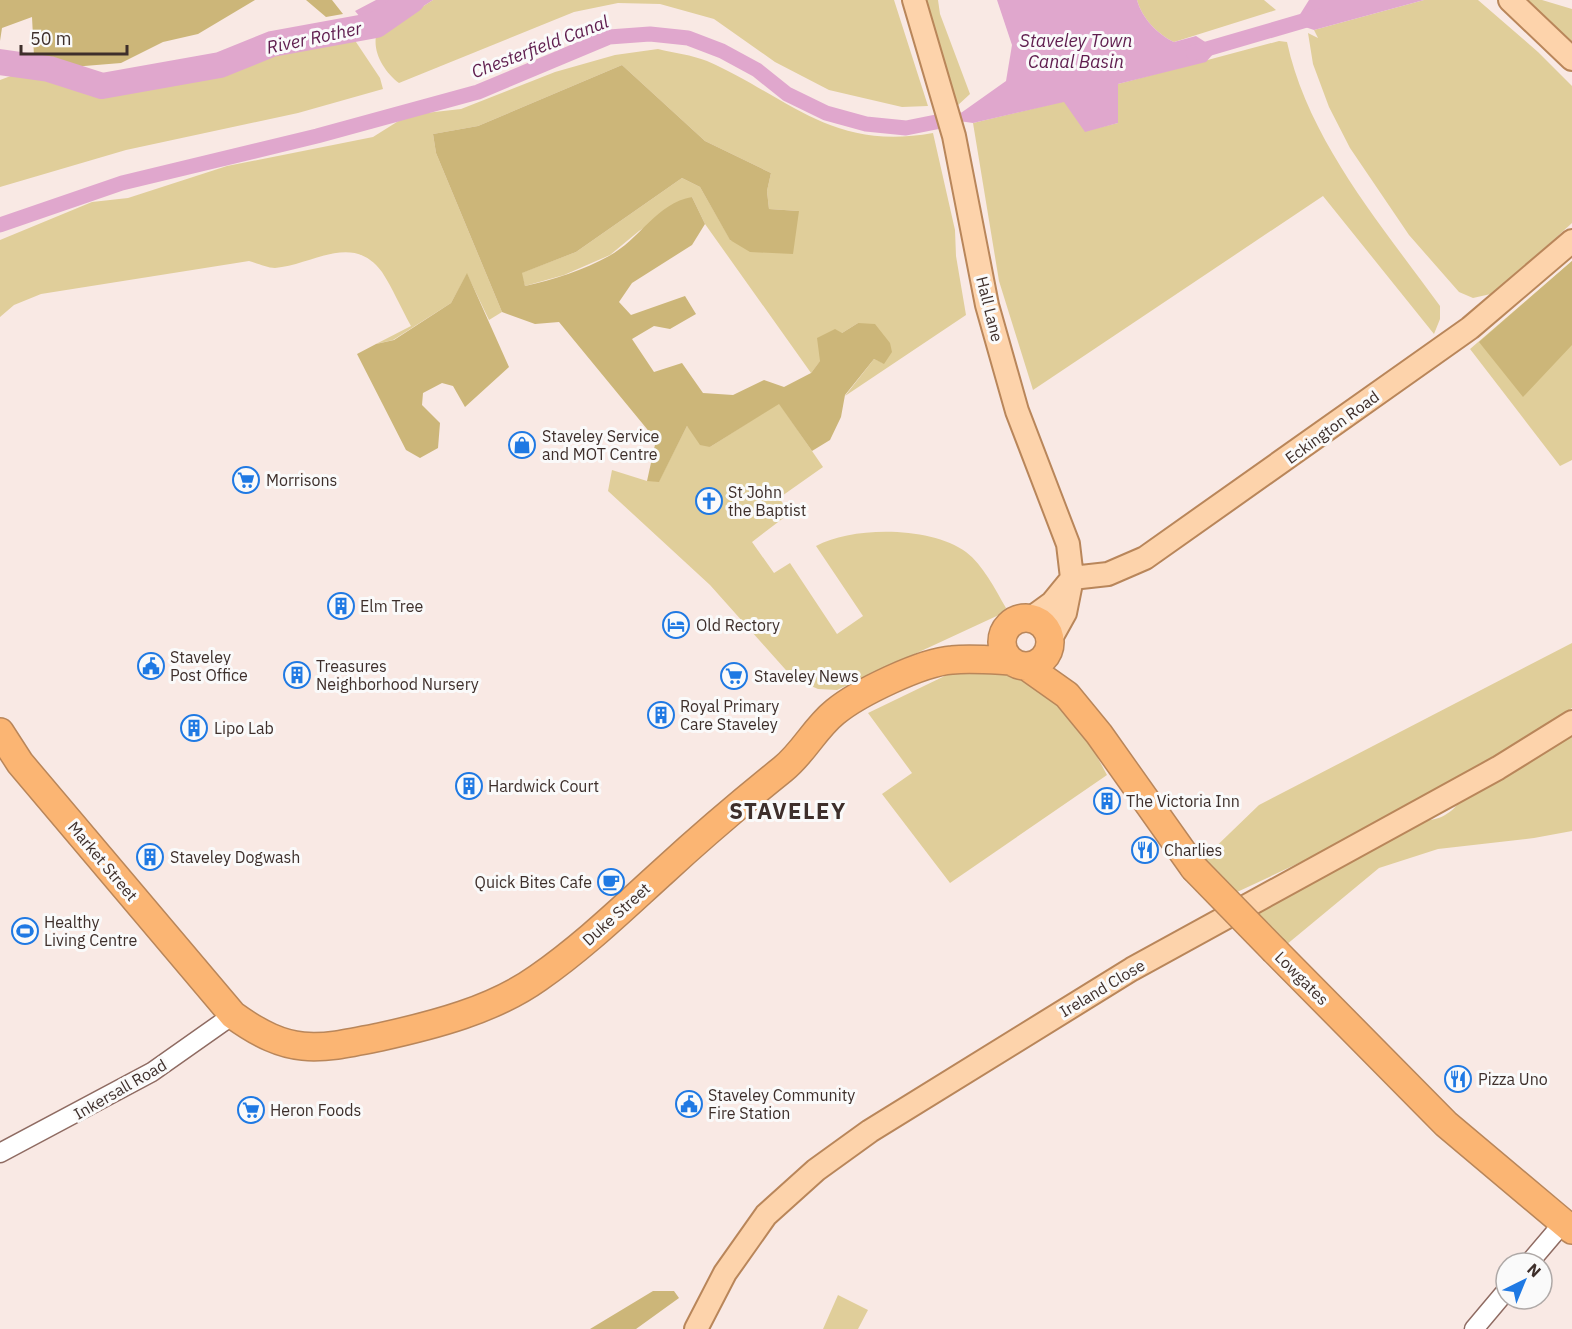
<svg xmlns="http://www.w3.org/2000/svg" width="1572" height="1329" viewBox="0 0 1572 1329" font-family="'IBM Plex Sans',sans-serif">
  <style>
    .green { fill: #e0ce9a }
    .forest { fill: #ccb679 }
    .water { fill: #e0a7cd }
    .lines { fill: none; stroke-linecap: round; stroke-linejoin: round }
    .canal { stroke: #e0a7cd; stroke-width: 15 }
    .river { stroke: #e0a7cd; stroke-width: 26 }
    .minor-casing { stroke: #8f6b62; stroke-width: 21 }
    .major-casing { stroke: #b9865a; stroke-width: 26 }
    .highway-casing { stroke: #b9865a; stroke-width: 30 }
    .minor { stroke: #fff; stroke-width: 18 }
    .major { stroke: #fdd3ab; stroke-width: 22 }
    .highway { stroke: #fbb573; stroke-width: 27 }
    .highway-bridge-casing { stroke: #b9865a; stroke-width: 30; stroke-linecap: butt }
    .highway-bridge { stroke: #fbb573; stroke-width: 27 }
    .labels { text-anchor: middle; stroke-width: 6; stroke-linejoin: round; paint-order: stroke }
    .street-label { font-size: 16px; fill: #3e2f2b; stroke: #fafafa }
    .poi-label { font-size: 16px; fill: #3e2f2b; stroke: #fafafa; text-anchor: start }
    .water-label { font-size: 18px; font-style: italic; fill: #5f1d4e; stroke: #fafafa }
    .district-label { font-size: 22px; font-weight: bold; letter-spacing: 1.5px; fill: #3e2f2b; stroke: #fafafa }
  </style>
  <rect width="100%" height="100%" fill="#f9e9e4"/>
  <!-- green -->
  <path class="green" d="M433 0H894L928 106 902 107 829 90 775 62 714 19 660 4 618 3 574 12 399 83C385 72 373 54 376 36Z
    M923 0H938L940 14 970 94 957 106Z
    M1137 0H1264L1276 10 1174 42C1157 34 1142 18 1137 0Z
    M1424 0H1478L1538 52 1572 86V223L1495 293 1473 298 1459 292 1409 235 1350 148 1329 107 1313 64 1308 33 1318 38 1314 30Z
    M1522 0H1542L1572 9V45Z
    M352 36 380 78 383 89 298 113 126 150 0 187V80L24 71 80 89 99 91 118 89 245 63 280 49Z
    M1279 41 1287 42C1308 140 1382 226 1440 306V319L1434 334 1323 196 1033 390 999 281 973 123 1065 101 1085 131 1118 123V84Z
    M658 49C674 53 692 55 707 61 792 99 831 151 933 133L955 230 956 256 966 315 845 396 874 359 883 363 858 323 842 333 811 373 705 224 692 197 639 231 610 255 564 275 525 286 521 273 576 252 682 178 700 187 731 241 799 211 769 209 767 191 771 173 705 141 622 65 478 126 433 134 436 153 502 312 489 320 467 274 451 303 393 340 376 344 411 326C401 308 393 289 382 272 353 232 312 265 275 268 267 268 257 263 249 261L41 294 14 305 0 317V240L92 202 128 198 227 166 373 137 408 115 461 109 555 72 615 55Z
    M1572 261V460L1560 466 1470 349Z
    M779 403 823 467 779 498 790 513 752 542 774 573 790 563 837 634 863 616 816 546C852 526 931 526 966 552 983 565 995 589 1006 608L1001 614 837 690 818 689 793 678 710 585 608 491 612 470 647 481H659L687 426 710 447Z
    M1572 643V708L1521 744 1331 848 1235 893 1202 860 1259 805Z
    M953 672 1019 673 1052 699 1087 738 1107 775 950 883 882 794 912 773 868 713Z
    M1572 733V831L1534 838 1438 849 1379 868 1286 945 1255 914 1422 820C1438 822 1454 812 1461 799Z
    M838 1295 868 1310 858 1329H823Z"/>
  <!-- forest -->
  <path class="forest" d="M0 0H255L198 34 163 42 121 63 72 67 34 56 32 17 2 28 0 41Z
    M306 0H332L343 14 326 17Z
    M622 65 705 141 771 173 767 191 769 209 799 211 793 254 750 252 730 240 700 187 682 178 576 252 522 273 525 286C553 280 584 270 609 256 639 240 657 203 692 197L705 224 692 245 632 283 619 302 631 315 685 296 696 314 670 329 654 326 632 339 654 372 682 363 703 393 733 395 764 380 784 387 811 373 820 361 817 338 835 329 842 333 858 323 875 324 890 343 892 352 884 364 874 359 845 395 841 417 830 440 812 451 779 404 710 447 700 445 687 426 659 482 647 481 656 440 559 322 535 324 502 312 436 153 433 134 478 126Z
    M1572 261V345L1523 397 1479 342Z
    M467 273 509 367 465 407 453 386 442 383 423 393 422 405 440 423 438 448 420 458 406 450 357 354 376 344 394 340 451 303Z
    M653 1291H674L679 1298 636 1329H590Z"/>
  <!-- water -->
  <path class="water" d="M376 0H433L376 36 355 11Z
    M997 0H1137C1142 18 1157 34 1174 42L1196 36 1210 45 1213 54 1206 62 1118 84V123L1085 132 1064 102 973 123 959 121 958 115 1006 81 1012 45Z
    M1309 0H1424L1314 30 1302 26 1299 16Z"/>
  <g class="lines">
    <!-- canal -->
    <path class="canal" d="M1193 53 1320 16
      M0 225 122 183 317 136 478 92 609 37 650 34 688 38 722 51 757 70 787 94 826 113 866 124 906 128 956 118"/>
    <!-- river -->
    <path class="river" d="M0 62 49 69 102 86 220 65 272 44 376 25 412 0"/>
    <defs>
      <path id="minor" d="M0 1153 152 1072 233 1015
        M1529 1263 1563 1223
        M1474 1329 1506 1291"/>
      <path id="major" d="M914 0 954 136 987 305 1017 411 1068 544 1072 578 1065 613 1050 640
        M1510 0 1572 59
        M1072 578 1108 574 1145 558 1470 328 1572 241
        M1030 619 1052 603 1070 581
        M696 1329 725 1273 766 1215 816 1170 870 1131 1132 969 1498 768 1572 722"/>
      <path id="highway" d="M1002 642a24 24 0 1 1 48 0a24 24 0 1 1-48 0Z
        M1026 666 1067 695 1099 734 1194 868
        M0 732 20 763 233 1015C290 1056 316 1050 380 1037 434 1025 493 1010 538 978 584 946 623 908 664 871 703 835 742 802 783 769 804 752 815 728 835 712 858 693 922 662 952 660 971 658 992 660 1011 661
        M1275 951 1446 1124 1572 1230"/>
    </defs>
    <!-- minor casing -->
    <use href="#minor" class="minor-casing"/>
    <!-- major casing -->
    <use href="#major" class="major-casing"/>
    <!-- highway casing -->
    <use href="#highway" class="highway-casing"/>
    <!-- minor -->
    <use href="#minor" class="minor"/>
    <!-- major -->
    <use href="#major" class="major"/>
    <!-- highway -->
    <use href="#highway" class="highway"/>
    <defs>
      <path id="highway-bridge" d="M1194 868 1275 951"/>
    </defs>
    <!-- highway-bridge casing -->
    <use href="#highway-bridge" class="highway-bridge-casing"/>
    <!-- highway-bridge -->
    <use href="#highway-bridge" class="highway-bridge"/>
  </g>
  <!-- icons -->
  <defs>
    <symbol id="shop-ring" viewBox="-11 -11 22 22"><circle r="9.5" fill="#fafafa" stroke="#1f79e3" stroke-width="1.5"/><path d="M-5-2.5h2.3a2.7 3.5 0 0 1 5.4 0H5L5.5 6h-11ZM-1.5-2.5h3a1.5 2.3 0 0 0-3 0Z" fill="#1f79e3"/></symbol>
    <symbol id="supermarket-ring" viewBox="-11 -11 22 22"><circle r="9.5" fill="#fafafa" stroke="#1f79e3" stroke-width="1.5"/><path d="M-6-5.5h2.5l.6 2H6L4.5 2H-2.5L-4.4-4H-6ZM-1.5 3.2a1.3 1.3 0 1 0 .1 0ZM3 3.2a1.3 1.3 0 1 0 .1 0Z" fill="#1f79e3"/></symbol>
    <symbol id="church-ring" viewBox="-11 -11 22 22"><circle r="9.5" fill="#fafafa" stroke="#1f79e3" stroke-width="1.5"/><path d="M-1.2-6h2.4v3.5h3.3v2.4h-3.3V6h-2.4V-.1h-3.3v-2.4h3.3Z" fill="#1f79e3"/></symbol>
    <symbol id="building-ring" viewBox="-11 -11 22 22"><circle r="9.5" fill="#fafafa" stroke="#1f79e3" stroke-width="1.5"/><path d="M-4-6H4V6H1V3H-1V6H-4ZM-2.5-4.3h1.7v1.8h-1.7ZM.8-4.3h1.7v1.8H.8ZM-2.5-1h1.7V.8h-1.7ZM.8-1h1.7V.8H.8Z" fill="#1f79e3"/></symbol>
    <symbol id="hotel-ring" viewBox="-11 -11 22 22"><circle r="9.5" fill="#fafafa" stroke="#1f79e3" stroke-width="1.5"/><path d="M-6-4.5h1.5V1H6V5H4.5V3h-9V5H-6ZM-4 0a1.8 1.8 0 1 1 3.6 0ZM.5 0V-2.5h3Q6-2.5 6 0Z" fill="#1f79e3"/></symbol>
    <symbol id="civic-ring" viewBox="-11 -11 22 22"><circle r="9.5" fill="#fafafa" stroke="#1f79e3" stroke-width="1.5"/><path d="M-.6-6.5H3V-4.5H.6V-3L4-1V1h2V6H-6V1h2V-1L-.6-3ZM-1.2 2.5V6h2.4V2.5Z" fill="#1f79e3"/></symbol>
    <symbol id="restaurant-ring" viewBox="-11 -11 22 22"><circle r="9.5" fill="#fafafa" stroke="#1f79e3" stroke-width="1.5"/><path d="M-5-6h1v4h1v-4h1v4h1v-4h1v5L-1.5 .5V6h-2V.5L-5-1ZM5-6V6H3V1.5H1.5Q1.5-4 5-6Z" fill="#1f79e3"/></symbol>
    <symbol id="cafe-ring" viewBox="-11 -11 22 22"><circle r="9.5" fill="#fafafa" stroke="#1f79e3" stroke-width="1.5"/><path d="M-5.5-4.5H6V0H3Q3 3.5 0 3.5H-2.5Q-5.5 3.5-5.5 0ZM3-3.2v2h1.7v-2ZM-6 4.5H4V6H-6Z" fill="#1f79e3"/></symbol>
    <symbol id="stadium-ring" viewBox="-11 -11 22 22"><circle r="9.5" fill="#fafafa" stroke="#1f79e3" stroke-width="1.5"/><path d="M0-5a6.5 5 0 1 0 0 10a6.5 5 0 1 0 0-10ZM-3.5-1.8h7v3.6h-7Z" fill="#1f79e3"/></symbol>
  </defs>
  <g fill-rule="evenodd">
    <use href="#shop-ring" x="507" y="430" width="30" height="30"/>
    <use href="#supermarket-ring" x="231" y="465" width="30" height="30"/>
    <use href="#church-ring" x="694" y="486" width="30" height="30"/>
    <use href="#building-ring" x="326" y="591" width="30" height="30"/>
    <use href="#hotel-ring" x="661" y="610" width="30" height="30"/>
    <use href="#civic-ring" x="136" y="651" width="30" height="30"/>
    <use href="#building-ring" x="282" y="660" width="30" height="30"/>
    <use href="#supermarket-ring" x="719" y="661" width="30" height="30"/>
    <use href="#building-ring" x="646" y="700" width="30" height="30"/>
    <use href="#building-ring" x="179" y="713" width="30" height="30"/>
    <use href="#building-ring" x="454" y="771" width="30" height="30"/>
    <use href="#building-ring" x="1092" y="786" width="30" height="30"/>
    <use href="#restaurant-ring" x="1130" y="835" width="30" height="30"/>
    <use href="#building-ring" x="135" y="842" width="30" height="30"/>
    <use href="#cafe-ring" x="596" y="867" width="30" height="30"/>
    <use href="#stadium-ring" x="10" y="916" width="30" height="30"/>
    <use href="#restaurant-ring" x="1443" y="1064" width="30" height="30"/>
    <use href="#civic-ring" x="674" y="1089" width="30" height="30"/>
    <use href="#supermarket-ring" x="236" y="1095" width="30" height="30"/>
  </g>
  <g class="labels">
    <!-- street labels -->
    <g class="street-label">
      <text transform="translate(990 309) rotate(76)" y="6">Hall Lane</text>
      <text transform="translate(1332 427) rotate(-36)" y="6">Eckington Road</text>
      <text transform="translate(103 861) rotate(50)" y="6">Market Street</text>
      <text transform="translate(616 914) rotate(-42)" y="6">Duke Street</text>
      <text transform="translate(1302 978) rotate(45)" y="6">Lowgates</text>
      <text transform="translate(1102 988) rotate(-31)" y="6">Ireland Close</text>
      <text transform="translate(120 1089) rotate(-30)" y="6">Inkersall Road</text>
    </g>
    <!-- poi labels -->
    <g class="poi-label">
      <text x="542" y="442">Staveley Service<tspan x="542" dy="18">and MOT Centre</tspan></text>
      <text x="266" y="486">Morrisons</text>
      <text x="728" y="498">St John<tspan x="728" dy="18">the Baptist</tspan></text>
      <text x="360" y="612">Elm Tree</text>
      <text x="696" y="631">Old Rectory</text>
      <text x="170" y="663">Staveley<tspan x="170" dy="18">Post Office</tspan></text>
      <text x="316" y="672">Treasures<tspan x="316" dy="18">Neighborhood Nursery</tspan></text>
      <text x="754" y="682">Staveley News</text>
      <text x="680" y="712">Royal Primary<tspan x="680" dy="18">Care Staveley</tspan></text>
      <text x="214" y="734">Lipo Lab</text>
      <text x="488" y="792">Hardwick Court</text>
      <text x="1126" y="807">The Victoria Inn</text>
      <text x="1164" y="856">Charlies</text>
      <text x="170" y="863">Staveley Dogwash</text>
      <text x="592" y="888" text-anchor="end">Quick Bites Cafe</text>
      <text x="44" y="928">Healthy<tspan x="44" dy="18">Living Centre</tspan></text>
      <text x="1478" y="1085">Pizza Uno</text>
      <text x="708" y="1101">Staveley Community<tspan x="708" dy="18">Fire Station</tspan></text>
      <text x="270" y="1116">Heron Foods</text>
    </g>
    <!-- water labels -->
    <g class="water-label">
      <text transform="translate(314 38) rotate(-12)" y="6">River Rother</text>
      <text x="1076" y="47">Staveley Town<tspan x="1076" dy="21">Canal Basin</tspan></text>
      <text transform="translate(540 47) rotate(-21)" y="6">Chesterfield Canal</text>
    </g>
    <!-- district labels -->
    <g class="district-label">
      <text x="788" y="819">STAVELEY</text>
    </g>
  </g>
  <!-- north arrow -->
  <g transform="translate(1524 1281) rotate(43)"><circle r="28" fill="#fafafa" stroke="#afa9a7" stroke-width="1.5"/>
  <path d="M0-4.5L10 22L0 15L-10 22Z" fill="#1f79e3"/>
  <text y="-9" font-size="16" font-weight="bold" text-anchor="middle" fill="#3e2f2b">N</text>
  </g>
  <!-- scale -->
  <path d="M21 45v9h106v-9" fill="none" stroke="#3e2f2b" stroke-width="3"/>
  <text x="30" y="45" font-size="18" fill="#3e2f2b" stroke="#fafafa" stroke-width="4.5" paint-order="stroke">50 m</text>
</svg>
